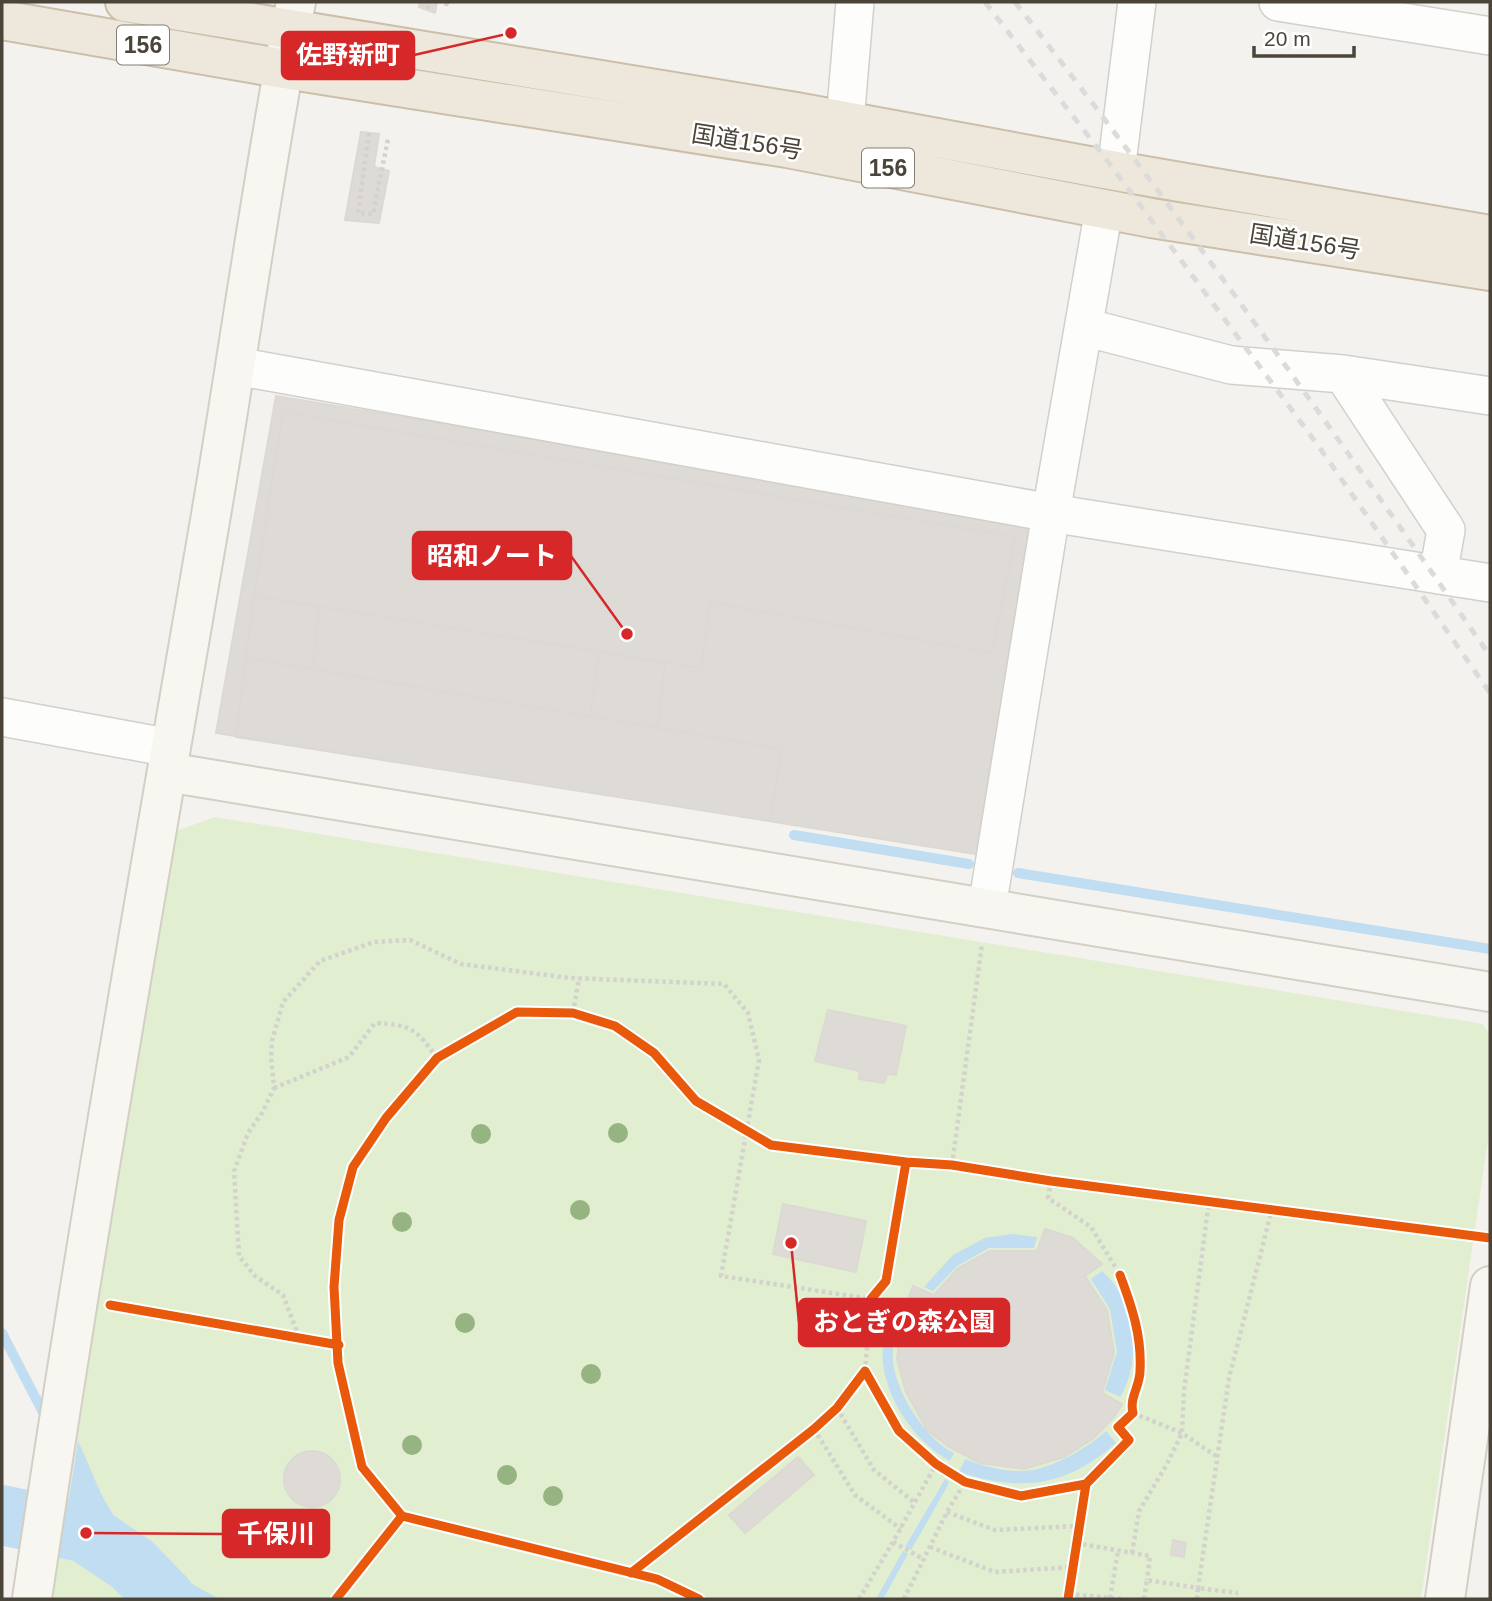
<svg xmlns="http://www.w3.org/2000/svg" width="1492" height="1601" viewBox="0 0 1492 1601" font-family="Helvetica,'Noto Sans JP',sans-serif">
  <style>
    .green { fill: #e1eecf }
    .water { fill: #c0ddf1 }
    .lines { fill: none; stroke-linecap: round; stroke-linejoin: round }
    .stream { stroke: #c0ddf1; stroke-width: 10 }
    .river { stroke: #c0ddf1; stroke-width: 60 }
    .building { fill: #dedbd6; stroke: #dcd9d4; stroke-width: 2 }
    .street-casing { stroke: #d2d0cb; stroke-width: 40 }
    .secondary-casing { stroke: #d3cfc5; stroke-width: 42 }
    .highway-casing { stroke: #ccbfa9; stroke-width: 42 }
    .path { stroke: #d3d2cc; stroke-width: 4.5; stroke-dasharray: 3.5 3.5; stroke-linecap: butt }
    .street { stroke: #fdfdfc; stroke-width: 37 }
    .secondary { stroke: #f7f6f1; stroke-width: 38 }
    .highway { stroke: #ede8db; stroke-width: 38 }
    .rail { stroke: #dbdbda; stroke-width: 5; stroke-dasharray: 9 9; stroke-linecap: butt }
    .cycleway-casing { stroke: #fff; stroke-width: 13 }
    .cycleway { stroke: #e8590c; stroke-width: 9 }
    .tree { fill: #96b382 }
    .labels { text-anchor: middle; stroke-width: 5; stroke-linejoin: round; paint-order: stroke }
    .shield { fill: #fff; stroke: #817c74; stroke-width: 2 }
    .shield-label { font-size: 23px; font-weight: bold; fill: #4b4439 }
    .street-label { font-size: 24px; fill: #4b4439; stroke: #fff }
    .leader { fill: none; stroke: #d62828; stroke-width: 2.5 }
    .callout-dot { fill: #d62828; stroke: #fff; stroke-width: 2.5 }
    .callout { fill: #d62828; stroke: #d62828; stroke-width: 2.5 }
    .callout-label { font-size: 26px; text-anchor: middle; font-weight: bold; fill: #fff }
  </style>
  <rect width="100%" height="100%" fill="#f4f2ee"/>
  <!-- green -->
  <path class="green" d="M215 817 1483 1024 1490 1035V1126L1421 1599H53L170 833Z"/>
  <!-- water -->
  <path class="water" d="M1012 1234 1037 1237 1034 1248H989L957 1266 933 1291 924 1287 953 1255 985 1238Z
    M1102 1271C1136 1301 1143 1359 1120 1397L1105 1390 1117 1352 1110 1309 1091 1279Z
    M885 1319 895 1320C894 1333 892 1346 893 1359 894 1390 926 1440 954 1453L950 1461C916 1443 888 1402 883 1364 881 1350 885 1333 885 1319Z
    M1106 1431 1116 1443C1066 1487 1021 1492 959 1472L965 1459C982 1466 1005 1472 1024 1471 1050 1470 1088 1448 1106 1431Z
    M78 1441C87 1460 95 1482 105 1501 133 1552 170 1573 220 1599H134L139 1592 131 1578 80 1548 62 1544Z
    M945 1479 949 1482 947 1487 911 1550 905 1547Z
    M903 1551 908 1554 883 1599H876Z"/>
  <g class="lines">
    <!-- stream -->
    <path class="stream" d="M794 835 969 864
      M1018 873 1490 949
      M2 1333 47 1420"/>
    <!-- river -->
    <path class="river" d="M2 1515 86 1533 132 1564 166 1599"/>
  </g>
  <!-- building -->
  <path class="building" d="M420 2H437L435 13 419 7Z
    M361 132 379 134 374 167 389 171 379 223 345 220Z
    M276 396 1026 521 1039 535 982 855 216 733Z
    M283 412 1015 537 992 653 710 602 701 668 254 596Z
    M254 596 319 607 313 669 246 658Z
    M599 651 665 664 658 728 590 716Z
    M246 658 782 749 770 821 236 737Z
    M828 1010 906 1026 896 1075 887 1074 884 1083 859 1079 860 1071 815 1061Z
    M783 1204 866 1221 856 1272 773 1254Z
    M1045 1229 1073 1238 1102 1264 1085 1276 1107 1310 1114 1353 1102 1393 1122 1404 1114 1417 1094 1438 1064 1457 1024 1469 980 1463 949 1447 927 1430 906 1392 897 1359 902 1315 913 1286 934 1295 958 1268 990 1251H1037Z
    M284 1479a28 28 0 1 1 56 0a28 28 0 1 1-56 0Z
    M798 1457 814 1475 745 1533 729 1515Z
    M1173 1540 1186 1543 1184 1557 1171 1555Z"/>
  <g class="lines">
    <defs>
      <path id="street" d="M1278 2 1490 36
        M845 121 855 2
        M1116 171 1137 2
        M1084 327 1231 365 1343 374
        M236 366 1051 513 1490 583
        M1438 575 1446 530 1343 374 1490 396
        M2 717 171 748
        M987 908 1051 513 1104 209"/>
      <path id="secondary" d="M167 772 1490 992
        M32 1599C85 1237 149 876 211 515 240 344 263 172 296 2
        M1445 1599 1490 1286"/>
      <path id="highway" d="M125 2 796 112 1116 171 1490 235
        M2 20 285 69 787 148 1151 218 1490 271"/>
    </defs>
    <!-- street casing -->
    <use href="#street" class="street-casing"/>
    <!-- secondary casing -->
    <use href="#secondary" class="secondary-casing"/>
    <!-- highway casing -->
    <use href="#highway" class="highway-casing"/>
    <!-- path -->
    <path class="path" d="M446 6 447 2
      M428 9 429 2
      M369 133 358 213 373 214 388 139
      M573 1013 579 978
      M274 1088 349 1057 375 1023C412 1025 416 1029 437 1058
      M952 1165 982 944
      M1051 1181 1048 1198 1091 1227 1120 1275
      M299 1337 283 1295 255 1276 239 1256 234 1171 248 1133 262 1113 274 1088 271 1058 272 1041 283 1002 320 961 374 942 410 940 461 964 570 978 724 984 748 1013 759 1060 721 1276 871 1299 865 1371
      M837 1408 874 1470 915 1503
      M1133 1413 1182 1433 1216 1456
      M814 1429 855 1495 901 1529
      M947 1512 995 1530 1079 1526
      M893 1542 923 1559
      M1076 1543 1150 1556 1147 1580
      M930 1547 995 1572 1073 1567
      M1132 1553 1139 1511 1166 1466 1182 1433 1184 1391 1209 1201
      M1069 1594 1122 1599
      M1110 1598 1118 1551
      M859 1599 893 1542 936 1464
      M904 1599 947 1512 965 1482
      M1144 1599 1147 1580 1198 1588 1229 1378 1272 1209
      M1197 1599 1198 1588 1238 1593"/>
    <!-- street -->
    <use href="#street" class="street"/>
    <!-- secondary -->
    <use href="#secondary" class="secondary"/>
    <!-- highway -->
    <use href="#highway" class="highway"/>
    <!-- rail -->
    <path class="rail" d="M985 2 1106 159 1317 444 1490 693
      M1015 2C1180 215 1336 434 1490 656"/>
    <defs>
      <path id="cycleway" d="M871 1299 886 1281 906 1162
        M110 1305 339 1345
        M631 1573 814 1429 837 1408 865 1371 899 1431 936 1464 965 1482 1021 1496 1086 1484 1129 1440 1118 1427 1133 1413C1129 1398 1140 1386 1140 1371 1142 1336 1132 1307 1120 1275
        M336 1599 402 1516
        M699 1599 657 1579 402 1516 362 1467 338 1363 334 1287 339 1220 353 1167 386 1118 437 1058 517 1012 573 1013 615 1026 654 1053 696 1101 771 1145 906 1162 952 1165 1051 1181 1490 1238
        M1068 1599 1086 1484"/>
    </defs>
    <!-- cycleway casing -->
    <use href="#cycleway" class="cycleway-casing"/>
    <!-- cycleway -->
    <use href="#cycleway" class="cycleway"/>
  </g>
  <!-- trees -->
  <g class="tree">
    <circle cx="618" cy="1133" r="10"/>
    <circle cx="481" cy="1134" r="10"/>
    <circle cx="580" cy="1210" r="10"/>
    <circle cx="402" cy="1222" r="10"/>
    <circle cx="465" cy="1323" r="10"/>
    <circle cx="591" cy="1374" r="10"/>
    <circle cx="412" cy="1445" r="10"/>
    <circle cx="507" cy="1475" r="10"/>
    <circle cx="553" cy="1496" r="10"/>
  </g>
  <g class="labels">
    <!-- shield labels -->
    <g class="shield">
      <rect x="117" y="25.5" width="52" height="39" rx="5"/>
      <rect x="862" y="148.5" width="52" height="39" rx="5"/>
    </g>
    <g class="shield-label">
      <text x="143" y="53">156</text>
      <text x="888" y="176">156</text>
    </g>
    <!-- street labels -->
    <g class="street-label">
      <text transform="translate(747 142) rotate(9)" y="8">国道156号</text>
      <text transform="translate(1305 242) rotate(9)" y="8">国道156号</text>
    </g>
  </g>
  <!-- callouts -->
  <path class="leader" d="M511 33L414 55M627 634L571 556M791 1243L799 1322M86 1533L223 1534"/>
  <g class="callout-dot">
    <circle cx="511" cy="33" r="7"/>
    <circle cx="627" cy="634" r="7"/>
    <circle cx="791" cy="1243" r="7"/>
    <circle cx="86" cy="1533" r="7"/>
  </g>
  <g class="callout">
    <rect x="282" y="32" width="132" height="47" rx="7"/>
    <rect x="413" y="532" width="158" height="47" rx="7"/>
    <rect x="799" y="1299" width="210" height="47" rx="7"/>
    <rect x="223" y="1510" width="106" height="47" rx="7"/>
  </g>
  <g class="callout-label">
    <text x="348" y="64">佐野新町</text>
    <text x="492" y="565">昭和ノート</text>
    <text x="904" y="1331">おとぎの森公園</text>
    <text x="276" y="1543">千保川</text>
  </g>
  <!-- border -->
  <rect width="1492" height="1601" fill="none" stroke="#4b4439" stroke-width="7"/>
  <!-- scale -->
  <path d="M1254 46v10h100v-10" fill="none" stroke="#4b4439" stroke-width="3.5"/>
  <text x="1264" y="46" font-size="21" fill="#4b4439" stroke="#ffffff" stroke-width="5" paint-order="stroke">20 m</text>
</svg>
